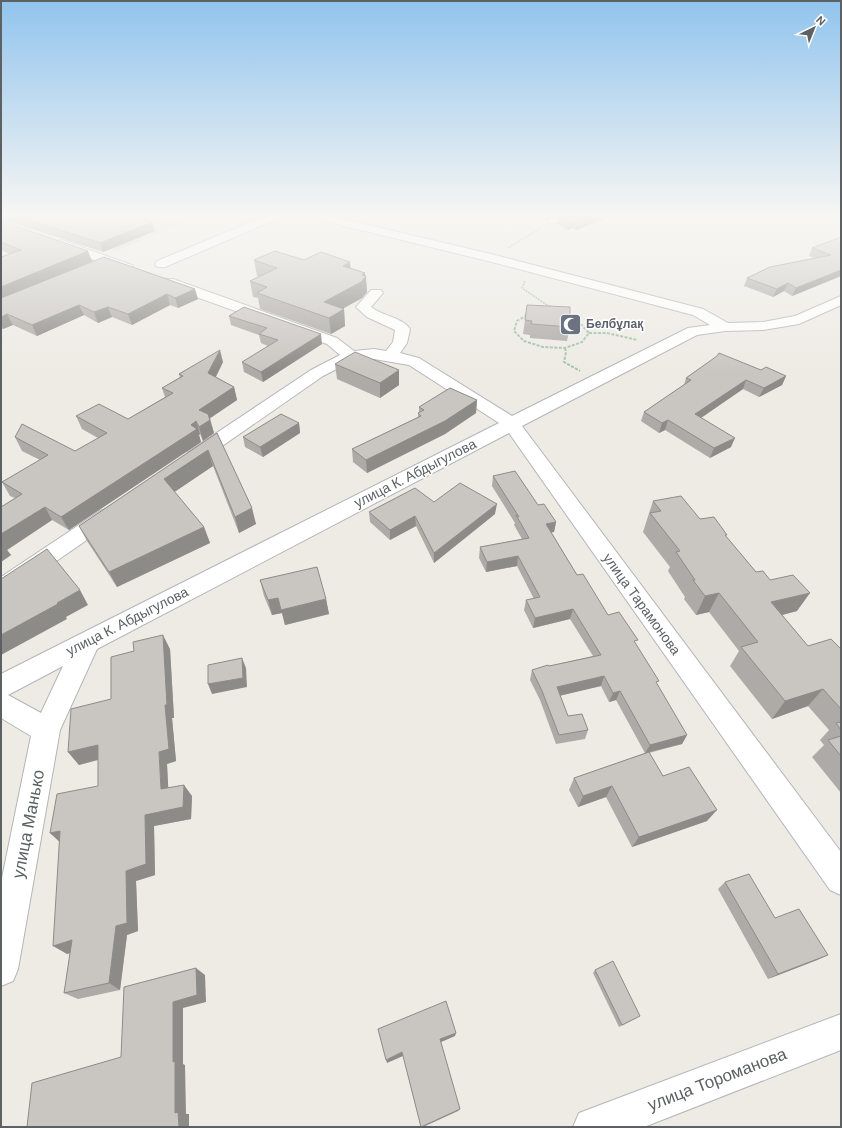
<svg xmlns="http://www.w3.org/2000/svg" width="842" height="1128" viewBox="0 0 842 1128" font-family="'DM Sans',sans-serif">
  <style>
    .education { fill: #dddad4 }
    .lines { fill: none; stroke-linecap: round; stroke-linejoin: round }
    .minor-casing { stroke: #b2b6b9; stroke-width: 2 }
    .path-far1 { stroke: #9fc2a5; stroke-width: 1.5; stroke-dasharray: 2 1; stroke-linecap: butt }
    .path { stroke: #9fc2a5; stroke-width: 2; stroke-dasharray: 3 1.5; stroke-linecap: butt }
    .minor { fill: #fff; fill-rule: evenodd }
    .wall { fill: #adaaa7 }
    .shaded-wall { fill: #8d8b88 }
    .building { fill: #c9c6c2; stroke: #8d8b88 }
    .labels { text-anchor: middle; stroke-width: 3; stroke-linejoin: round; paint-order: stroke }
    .far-worship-label { font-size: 12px; font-weight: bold; fill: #5b616d; stroke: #fff; text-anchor: start }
    .street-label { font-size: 14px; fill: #5d6164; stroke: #fff }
    .near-street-label { font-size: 17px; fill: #5d6164; stroke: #fff }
  </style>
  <rect width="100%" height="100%" fill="#eeebe5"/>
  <!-- education -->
  <path class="education" d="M1 214H205L116 251Z"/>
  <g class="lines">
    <defs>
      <path id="minor" d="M270 214H285L284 216 165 267H157L155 264 157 261Z
        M302 214H322L495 255 703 309 728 323 763 322 795 316 841 296V305L799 324 763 330 725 331 697 335 522 426 841 852V895L830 890 509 433 97 649 60 730 18 969 13 981 1 986V883L31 736 1 718V674L499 423 409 365 374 359 354 360 323 376 202 460 195 462 188 460 186 456 188 452 311 370 340 355 327 344 163 285 162 282 163 279H173L337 338 354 351 374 349 386 351 393 342 395 330 367 317 356 307 371 290H381L383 293 371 307C382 316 402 317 410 329L407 343 400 353 419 358 512 416 688 328 710 325 693 315 488 261 303 216ZM63 666 41 713 8 695 10 694Z
        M555 214H567L558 223H550L548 221Z
        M61 240 132 265 134 268 132 271H124L57 246 55 244 57 242Z
        M107 509 114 511 117 516 114 521 9 594 1 597V577L100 511Z
        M841 1014V1050L644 1127H573L579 1113Z"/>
    </defs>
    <!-- minor casing -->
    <use href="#minor" class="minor-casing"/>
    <!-- path-far1 -->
    <path class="path-far1" d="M508 248 541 228
      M525 281 522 288 550 307
      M526 316C538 309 556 312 569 316"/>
    <!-- path -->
    <path class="path" d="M527 315 517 321 514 331 524 341 543 347 565 348 582 342 589 333 577 320 565 315
      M589 333H607L637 340
      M565 348 566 352 564 362 580 371"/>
    <!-- minor -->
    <use href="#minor" class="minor"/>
  </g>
  <!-- wall -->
  <path class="wall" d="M1 214H92L107 219 152 222 155 231 103 252 1 219Z
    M362 214H372L369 216Z
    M534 214H553L547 220Z
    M561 214H617L576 230 572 228 568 230 557 224 558 217Z
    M1 221 92 261 198 299 178 308 170 305 132 325 112 317 98 323 84 315 37 336 13 325 3 329 1 328V257L10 254 1 250Z
    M841 237V276L792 296 784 291 773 297 744 286 747 278 815 258 809 256 812 248Z
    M254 260H304L351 268 365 273 367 292 362 298 342 309H344L345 326 331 334 260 309 258 298 253 297 250 281 259 276H257Z
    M527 305 570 327 567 341 530 338V335L523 334Z
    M229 316 322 344 263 382 244 372 242 362 268 346 261 343 259 335 231 325Z
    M223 362 216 377 234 387 237 400 210 418 214 433 203 441 200 434 199 435 201 442 69 530 52 520 7 550 11 555 1 562V507L15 498 10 496 2 482 40 460 22 451 15 437 75 451 98 438 82 429 76 416 128 419 165 397 162 388 180 377 179 374Z
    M335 364 399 385 380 398 337 379Z
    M761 370 786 376 782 385 759 397 743 389 701 418 731 447 710 458 665 430 659 433 641 421 644 412 684 385 686 378Z
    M477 400 476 413 445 434 367 473 353 462 352 449 418 417V413H419V407Z
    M299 423 300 433 263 457 245 447 243 437Z
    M217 433 256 524 239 533 213 466 174 492 204 527 210 543 117 587 87 541 79 526Z
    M493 476 538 505 556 522 554 532H551L577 575 608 615 636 644 657 685 687 735 682 744 649 753 663 776 707 821 632 847 606 797 578 807 569 790 574 778 645 753 616 700 609 702 601 686 560 695 568 716 588 730 585 739 556 744 540 700 530 680 532 670 593 656 570 619 533 628 524 610 526 600 534 599 517 566 486 572 479 558 480 547 522 539 514 525 515 523 492 486Z
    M653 501 700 519 726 537 756 572 797 611 782 615 808 646 841 649V793L812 757 824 745 820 740 829 730 808 706 772 719 730 666 739 651 709 612 696 615 684 599 685 597 668 571 670 567 643 532Z
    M434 502 495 514 434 563 416 526 390 540 370 522 369 512Z
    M260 580 326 599 329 614 285 625 282 613 272 615 264 596Z
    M170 649 174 718H172L176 761 167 764 168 788 192 796 191 819 154 826 155 875 136 881 138 931 127 935 120 990 78 999 64 993 70 953 67 954 60 842 50 833 98 786V760L79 765 68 752 111 699 134 651Z
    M725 882 775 918 828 955 817 960 768 979 718 889Z
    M595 970 637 1018 619 1027 593 973Z"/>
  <!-- shaded-wall -->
  <path class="shaded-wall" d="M548 214H553L547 220Z
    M599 214H617L576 230 577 222Z
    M573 221 572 228 568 230 569 222Z
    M152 222 155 231 103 252 100 243Z
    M88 251 92 261 1 299V287Z
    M350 262 351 277 343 266Z
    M841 270V276L792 296 796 288Z
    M365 273V277L366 276 367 292 362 298 328 317 324 302 362 275Z
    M788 283 784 291 773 297 777 289Z
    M195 289 198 299 178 308 175 298Z
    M167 294 170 305 132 325 128 314Z
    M79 305 84 315 37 336 32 325Z
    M108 307 112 317 98 323 94 312Z
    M344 309 345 326 331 334 329 318Z
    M7 314 13 325 3 329 1 324V317Z
    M321 334 322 344 263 382 261 372Z
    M220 350 223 362 211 386 208 373Z
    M399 370V385L380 398V383Z
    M786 376 782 385 759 397 764 388Z
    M746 380 743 389 692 424 695 414Z
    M234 387 237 400 203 423 199 410Z
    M477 400 476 413 445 434 367 473 366 460Z
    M210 420 214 433 203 441 199 427Z
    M668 420 665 430 659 433 662 423Z
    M196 421 200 434 199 435 201 442 69 530 61 517Z
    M299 423 300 433 263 457 260 447Z
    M735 438 731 447 710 458 714 448Z
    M208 450 213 466 170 495 164 479Z
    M497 504 495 514 434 563V553Z
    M45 507 52 520 7 550 11 555 1 562V534Z
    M252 508 256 524 239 533 235 517Z
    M415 516 416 526 390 540V530Z
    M556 522 554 532 544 534 546 524Z
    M204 527 210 543 117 587 109 572Z
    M518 556 517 566 486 572 487 562Z
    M80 590 88 605 66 617 67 619 1 655V635Z
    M719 593 709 612 696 615 705 596Z
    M810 593 797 611 759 621 771 602Z
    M278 598 326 599 329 614 285 625 282 613 272 615 268 600Z
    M573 609 570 619 533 628 535 618Z
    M163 635 170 649 174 718H172L176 761 167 764 169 801 161 789 159 752 165 705Z
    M242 658 246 668 247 687 212 694 208 684Z
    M604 676 601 686 555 697 557 687Z
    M823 689 808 706 772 719 785 701Z
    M620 691 616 700 609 702 613 693Z
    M687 735 682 744 645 753 650 745Z
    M98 745 108 757 79 765 68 752Z
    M184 785 192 796 191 819 154 826 155 875 136 881 138 931 127 935 120 990 109 983 116 926 126 871 145 815Z
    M612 786 606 797 578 807 583 796Z
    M717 810 707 821 632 847 639 837Z
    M60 831 62 844 50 833Z
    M72 940 85 948 67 954 53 946Z
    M828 955 817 960 768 979 778 974Z
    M196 968 205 975 206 1002 183 1008V1064L185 1065 186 1114H189V1127H179L175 1113 173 1062V1002Z
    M456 1033 455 1036 439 1043 440 1039Z
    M402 1052 403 1056 387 1063 386 1060Z
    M460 1109 458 1111 423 1127H421Z"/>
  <!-- building -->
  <path class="building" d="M11 214H92L107 219 119 214H127L152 222 100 243Z
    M561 214H599L577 222 573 221 569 222 558 217Z
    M1 221 88 251 1 287V257L21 250 1 242Z
    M841 237V270L796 288 788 283 777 289 747 278 770 267 831 255 812 248Z
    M275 251 304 260 321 252 350 262 343 266 365 273 362 275 366 276 361 282 324 302 344 309 329 318 257 293 267 287 250 281 277 268 254 260Z
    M104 257 195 289 175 298 167 294 128 314 108 307 94 312 79 305 32 325 7 314 1 317V298Z
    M527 305 570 307V327L531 324 532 321 525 320Z
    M244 307 321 334 261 372 242 362 278 340 259 334 267 328 229 316Z
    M220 350 208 373 234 387 199 410 208 414 210 420 199 427 196 421 191 425 197 429 61 517 45 507 1 534V507L22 494 2 482 48 455 15 437 22 424 75 451 107 433 76 416 99 404 128 419 173 393 162 388 183 376 179 374Z
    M355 352 399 370 380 383 335 364Z
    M719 353 761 370 766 367 786 376 764 388 746 380 695 414 735 438 714 448 668 420 662 423 644 412 691 380 686 378 717 356Z
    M450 388 477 400 445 421 366 460 352 449 421 416 418 413 424 410 419 407Z
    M281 414 299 423 260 447 243 437Z
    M217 433 252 508 235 517 208 450 164 479 204 527 109 572 79 526Z
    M515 471 538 505 544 504 556 522 546 524 577 575 583 574 608 615 619 612 638 640 634 641 659 681 656 682 687 735 650 745 620 691 613 693 604 676 557 687 568 716 582 714 588 730 559 735 542 691 532 670 548 665 549 666 601 655 573 609 535 618 526 600 540 597 518 556 487 562 480 547 529 538 516 515 519 517 493 476Z
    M460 483 497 504 434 553 415 516 390 530 369 512 415 488 434 502Z
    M681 496 700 519 714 517 727 535H725L756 572 763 571 770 580 793 575 810 593 771 602 808 646 831 639 841 649V709L823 689 785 701 741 647 758 642 719 593 705 596 693 580H695L676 552 680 551 650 513 661 511 653 501Z
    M47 549 80 590 57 603 58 604 1 635V579Z
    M317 567 326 599 281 610 278 598 268 600 260 580Z
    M163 635 167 705H165L169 749 159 752 161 789 184 785 183 807 145 815 146 864 126 871 127 923 116 926 109 983 64 993 72 940 53 946 60 831 50 833 57 794 98 786V745L68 752 71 709 111 699V657L134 651 133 642Z
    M242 658 243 678 208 684V665Z
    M841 722V730L836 723Z
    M841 736V756L828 740Z
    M649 752 663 776 689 767 717 810 639 837 612 786 583 796 574 778Z
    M749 874 775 918 799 909 828 955 778 974 725 882Z
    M613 961 640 1016 622 1025 595 970Z
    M196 968 197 995 173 1002V1062L175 1061V1113L178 1112 179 1127H27L32 1083 121 1057 124 987Z
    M446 1001 456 1033 440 1039 460 1109 421 1127 402 1052 386 1060 378 1029Z"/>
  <!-- sky -->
  <linearGradient id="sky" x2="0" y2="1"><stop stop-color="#91c4ed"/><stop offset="0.58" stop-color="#f7f6f3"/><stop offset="1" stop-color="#f7f6f3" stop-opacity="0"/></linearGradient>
  <rect width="842" height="372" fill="url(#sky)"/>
  <!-- icons -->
  <defs>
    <symbol id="mosque-square" viewBox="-11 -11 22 22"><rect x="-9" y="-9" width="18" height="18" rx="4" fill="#6b7280" stroke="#fff"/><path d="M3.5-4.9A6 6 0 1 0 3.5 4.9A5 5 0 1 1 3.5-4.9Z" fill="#fff"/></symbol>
  </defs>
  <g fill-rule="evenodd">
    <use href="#mosque-square" x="558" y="312" width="25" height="25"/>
  </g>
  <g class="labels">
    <!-- far-worship labels -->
    <g class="far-worship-label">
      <text x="586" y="328">Белбұлақ</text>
    </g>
    <!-- street labels -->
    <g class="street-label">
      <text transform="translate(415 473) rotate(-27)" y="5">улица К. Абдыгулова</text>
      <text transform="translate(642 604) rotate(54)" y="5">улица Тарамонова</text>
      <text transform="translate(127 621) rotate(-27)" y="5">улица К. Абдыгулова</text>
    </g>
    <!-- near-street labels -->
    <g class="near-street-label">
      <text transform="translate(28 824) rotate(-79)" y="6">улица Манько</text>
      <text transform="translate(717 1079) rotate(-21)" y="6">улица Тороманова</text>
    </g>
  </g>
  <!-- border -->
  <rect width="842" height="1128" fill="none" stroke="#5d6164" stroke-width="4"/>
  <!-- north arrow -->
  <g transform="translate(814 28) rotate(43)" stroke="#ffffff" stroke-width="3" paint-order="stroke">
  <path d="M0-3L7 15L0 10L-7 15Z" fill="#5d6164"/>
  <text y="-6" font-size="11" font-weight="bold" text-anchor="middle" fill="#5d6164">N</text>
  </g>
</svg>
